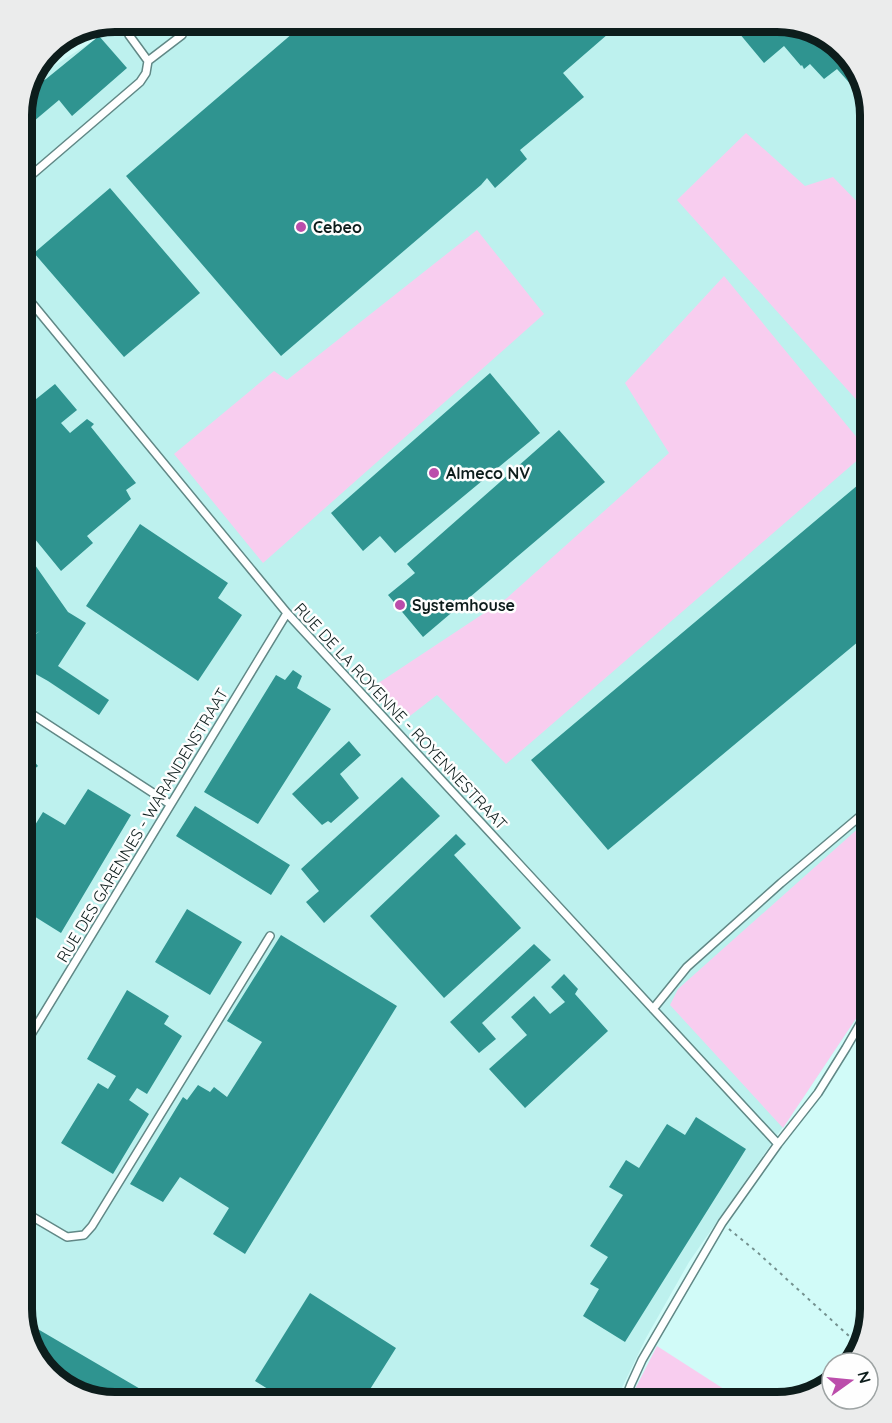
<svg xmlns="http://www.w3.org/2000/svg" width="892" height="1423" viewBox="0 0 892 1423" font-family="Quicksand,sans-serif">
  <style>
    .built { fill: #bdf1ee }
    .green { fill: #f8cdef }
    .building { fill: #2f9490 }
    .lines { fill: none; stroke-linecap: round; stroke-linejoin: round }
    .lane-casing { stroke: #618886; stroke-width: 10 }
    .path { stroke: #74918f; stroke-width: 2; stroke-dasharray: 3 4.5; stroke-linecap: butt }
    .lane { stroke: #fff; stroke-width: 7 }
    .rail-casing { stroke: #698583; stroke-width: 6 }
    .rail { stroke: #fefefe; stroke-width: 4; stroke-dasharray: 11; stroke-linecap: butt }
    .poi-dot { fill: #bb4dab; stroke: #fefefe; stroke-width: 2 }
    .labels { text-anchor: middle; stroke-width: 5; stroke-linejoin: round; paint-order: stroke }
    .poi-label { font-size: 16px; font-weight: bold; fill: #0d1d1c; stroke: #fefefe; text-anchor: start }
    .street-label { font-size: 16px; fill: #0d1d1c; stroke: #fefefe }
    .rim { fill: none; stroke: #0d1d1c; stroke-width: 8 }
  </style>
  <rect width="100%" height="100%" fill="#d1fbf8"/>
  <!-- built -->
  <path class="built" d="M124 21H784L829 37 861 73 871 114V990L861 1011 796 1108 689 1262 646 1338 615 1402H109L63 1386 31 1350 21 1309V109L35 78Z"/>
  <!-- green -->
  <path class="green" d="M746 133 805 186 833 177 871 216V416L677 200Z
    M477 230 544 314 263 563 174 454 274 371 287 380Z
    M724 276 868 451 506 764 437 695 406 719 377 684 507 598 669 453 625 383Z
    M871 817V989L861 1011 783 1128 670 1005 678 989Z
    M657 1346 727 1391 721 1402H629L633 1393Z"/>
  <!-- building -->
  <path class="building" d="M307 21H623L563 73 584 97 520 150 527 159 495 188 487 178 481 185 281 356 126 176Z
    M729 21H784L829 37 861 73 863 80 854 88 837 69 824 79 810 64 804 69 802 65 801 66 784 46 764 63Z
    M99 36 127 68 72 116 59 100 21 132V109L30 88 46 79Z
    M110 188 200 293 124 357 34 253Z
    M490 373 540 433 395 553 380 536 363 551 331 513Z
    M55 384 77 410 61 423 70 433 87 419 94 424 91 427 136 483 126 490 131 499 87 536 93 543 61 571 21 522V411Z
    M559 430 605 482 423 637 388 595 415 573 407 564Z
    M871 474V631L608 850 531 760Z
    M140 524 228 583 218 598 242 615 198 681 86 606Z
    M21 545 68 612 86 623 58 666 109 700 99 715 48 681 32 672 27 664 21 668V644L40 631 21 642Z
    M293 670 302 676 297 688 331 709 258 824 204 792 276 675 285 680Z
    M349 741 361 755 340 774 359 798 331 823 328 821 322 825 292 794Z
    M21 746 38 766 21 780Z
    M402 777 440 816 324 923 306 902 319 891 301 869Z
    M88 789 131 815 61 933 21 908V848L43 812 65 825Z
    M195 806 290 865 271 895 176 836Z
    M456 834 466 844 454 855 521 928 444 998 370 916Z
    M187 909 242 942 210 995 155 962Z
    M281 935 397 1006 245 1254 213 1234 229 1208 180 1177 163 1202 130 1184 183 1097 187 1100 198 1085 210 1092 214 1087 227 1097 262 1042 227 1021Z
    M534 944 551 960 482 1023 496 1039 479 1053 450 1022Z
    M564 974 578 989 575 994 608 1031 525 1108 489 1069 527 1035 511 1017 534 996 550 1014 565 1002 551 987Z
    M127 990 169 1016 164 1024 182 1036 147 1094 137 1088 129 1100 149 1114 113 1174 61 1143 98 1083 108 1089 116 1076 87 1059Z
    M696 1117 746 1149 625 1342 583 1316 599 1289 590 1284 608 1257 590 1246 623 1195 609 1187 626 1160 639 1168 667 1124 685 1135Z
    M310 1293 396 1348 362 1402H289L255 1381Z
    M24 1321 142 1390 135 1402H109L63 1386 31 1350Z"/>
  <g class="lines">
    <defs>
      <path id="lane" d="M148 61 182 35
        M21 184 140 82 146 73 148 61 129 35
        M21 290 287 613 778 1144
        M21 707 170 804
        M653 1009 687 967 781 883 871 807
        M21 1051 287 613
        M21 1210 67 1237 84 1235 92 1226 270 936
        M624 1402 631 1384 642 1360 722 1223 778 1144 818 1093 846 1048 871 1005"/>
    </defs>
    <!-- lane casing -->
    <use href="#lane" class="lane-casing"/>
    <!-- path -->
    <path class="path" d="M729 1229 757 1252 849 1336 861 1345"/>
    <!-- lane -->
    <use href="#lane" class="lane"/>
    <defs>
      <path id="rail" d="M47 51 57 44"/>
    </defs>
    <!-- rail casing -->
    <use href="#rail" class="rail-casing"/>
    <!-- rail -->
    <use href="#rail" class="rail"/>
  </g>
  <!-- markers -->
  <g class="poi-dot">
    <circle cx="301" cy="227" r="6"/>
    <circle cx="434" cy="473" r="6"/>
    <circle cx="400" cy="605" r="6"/>
  </g>
  <g class="labels">
    <!-- poi labels -->
    <g class="poi-label">
      <text x="313" y="233">Cebeo</text>
      <text x="446" y="479">Almeco NV</text>
      <text x="412" y="611">Systemhouse</text>
    </g>
    <!-- street labels -->
    <g class="street-label">
      <text transform="translate(401 716) rotate(47)" y="6">RUE DE LA ROYENNE - ROYENNESTRAAT</text>
      <text transform="translate(142 825) rotate(-59)" y="6">RUE DES GARENNES - WARANDENSTRAAT</text>
    </g>
  </g>
  <!-- crop -->
  <path d="M0 0H892V1423H0ZM115 32H777A83 83 0 0 1 860 115V1309A83 83 0 0 1 777 1392H115A83 83 0 0 1 32 1309V115A83 83 0 0 1 115 32Z" fill="#ebecec" fill-rule="evenodd"/>
  <path class="rim" d="M115 32H777A83 83 0 0 1 860 115V1309A83 83 0 0 1 777 1392H115A83 83 0 0 1 32 1309V115A83 83 0 0 1 115 32Z"/>
  <!-- north arrow -->
  <g transform="translate(850 1381) rotate(75)"><circle r="28" fill="#fefefe" stroke="#9ea4a4" stroke-width="1.5"/>
  <path d="M0-4.5L10 22L0 15L-10 22Z" fill="#bb4dab"/>
  <text y="-9" font-size="16" font-weight="bold" text-anchor="middle" fill="#0d1d1c">N</text>
  </g>
</svg>
